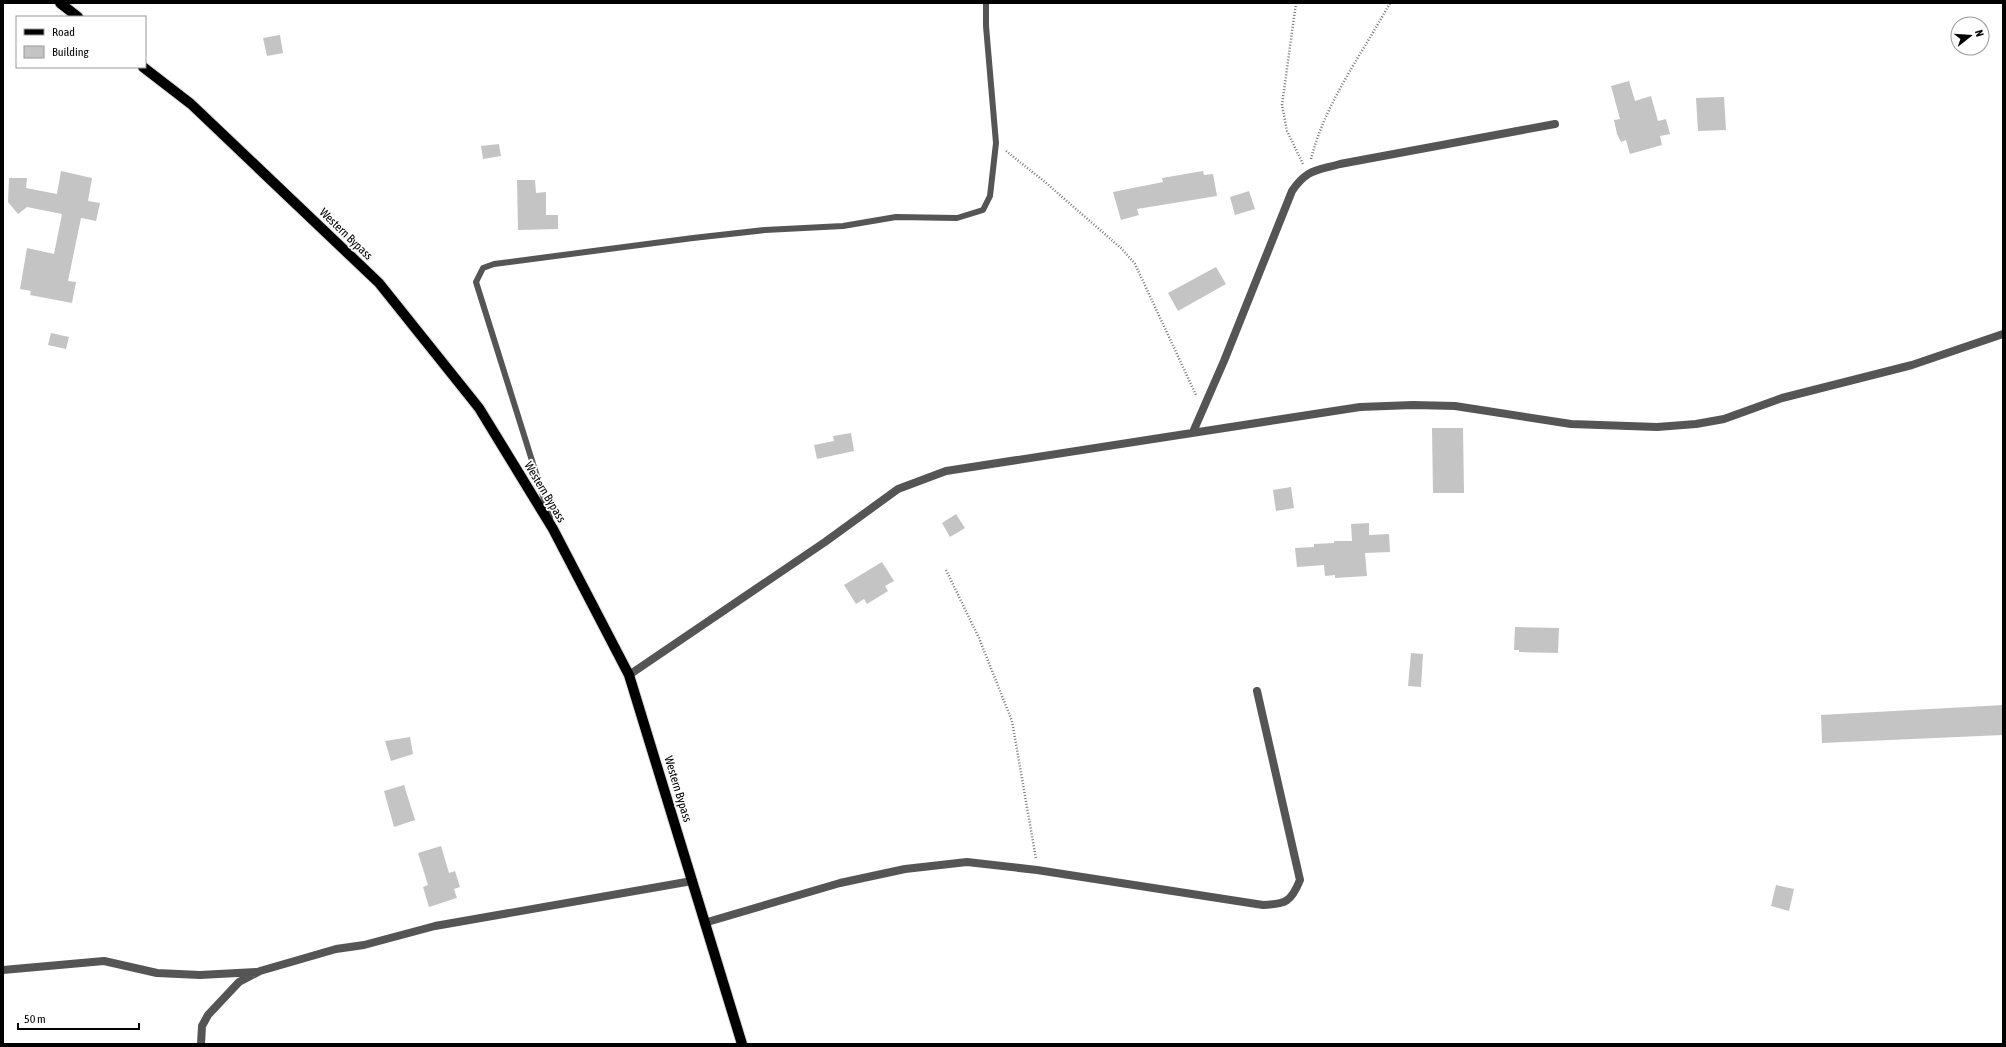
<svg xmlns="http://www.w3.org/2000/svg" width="2006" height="1047" viewBox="0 0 2006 1047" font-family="'Asap Condensed',sans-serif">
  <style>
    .building { fill: #c4c4c4 }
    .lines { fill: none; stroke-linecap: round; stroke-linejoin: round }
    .primary-casing { stroke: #dbdbdb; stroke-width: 12 }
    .path { stroke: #777; stroke-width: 2.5; stroke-dasharray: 1 2; stroke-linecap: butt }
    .lane { stroke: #555; stroke-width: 6 }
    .street { stroke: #555; stroke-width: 8 }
    .primary { stroke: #000; stroke-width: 10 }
    .labels { text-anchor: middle; stroke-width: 3.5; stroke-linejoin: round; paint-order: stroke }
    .street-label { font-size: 12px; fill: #000; stroke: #fff }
  </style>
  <rect width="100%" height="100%" fill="#fff"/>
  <!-- building -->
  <path class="building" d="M280 35 283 53 267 56 263 38Z
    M1629 81 1635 101 1651 96 1658 121 1666 119 1670 134 1660 136 1662 145 1630 154 1626 140 1621 142 1617 134 1614 120 1620 119 1611 86Z
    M1724 97 1726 130 1698 131 1696 98Z
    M499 144 501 156 483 159 481 146Z
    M61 171 92 178 88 201 100 203 96 221 81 218 68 281 76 282 72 303 30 295 31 291 20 289 27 248 54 254 62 214 27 207 18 214 8 202 9 178H27L26 188 57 194Z
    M1203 171 1204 175 1213 174 1217 196 1137 209 1139 215 1121 220 1113 192 1163 182 1162 178Z
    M517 180H535L536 193 546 192V215H558V229L518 230Z
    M1249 191 1255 209 1235 215 1230 197Z
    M1216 267 1226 284 1178 311 1168 293Z
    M51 333 69 337 66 349 48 345Z
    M1432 428H1463L1464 493H1433Z
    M851 433 854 451 817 459 814 445 834 441 833 436Z
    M1291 487 1294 508 1276 511 1273 490Z
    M956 514 965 528 950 537 942 523Z
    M1369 523V535L1389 534 1390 552 1365 553 1367 576 1335 578V575L1325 576 1324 565 1297 567 1295 548 1314 547V544L1334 543V541H1352L1351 524Z
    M882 562 894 581 885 586 888 591 867 604 864 599 856 604 844 585Z
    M1515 627 1559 628 1558 653 1519 652V650H1514Z
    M1411 653 1423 654 1421 687 1408 686Z
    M2003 705V735L1822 743 1821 715Z
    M410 737 413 754 391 761 385 741Z
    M404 785 415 820 394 827 384 791Z
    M441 846 449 873 455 871 460 887 454 889 457 898 429 907 423 887 428 885 418 853Z
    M1776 885 1794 889 1789 911 1771 906Z"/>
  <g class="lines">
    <defs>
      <path id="primary" d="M60 3 78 17
        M143 67 191 104 379 283 479 408 553 529 629 675 742 1044"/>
    </defs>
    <!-- primary casing -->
    <use href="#primary" class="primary-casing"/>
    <!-- path -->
    <path class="path" d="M1296 3 1282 105 1287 131 1303 164
      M1006 151 1045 182 1122 249 1135 264 1196 395
      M1311 159C1325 103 1362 54 1390 3
      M946 570 979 638 1012 721 1036 859"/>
    <!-- lane -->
    <path class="lane" d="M550 518 476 282 483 268 494 264 693 238 765 230 843 226 896 217 957 218 983 210 990 196 996 143 986 26V3"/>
    <!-- street -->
    <path class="street" d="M1193 432 1224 361 1292 191C1307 169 1316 171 1340 164L1555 124
      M629 675 825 542 898 489 946 471 1360 407 1413 405 1455 406 1571 424 1657 427 1696 424 1724 419 1782 398 1912 365 2003 334
      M704 923 840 883 905 869 967 862 1037 870 1263 905C1286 904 1291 902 1300 880L1257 691
      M3 970 104 961 157 973 200 975 256 972
      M201 1044 202 1026 208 1015 239 982 260 971 336 949 364 945 435 926 692 881"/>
    <!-- primary -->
    <use href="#primary" class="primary"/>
  </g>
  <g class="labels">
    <!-- street labels -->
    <g class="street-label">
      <text transform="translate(346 234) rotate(44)" y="4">Western Bypass</text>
      <text transform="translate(545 492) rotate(59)" y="4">Western Bypass</text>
      <text transform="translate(678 789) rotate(73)" y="4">Western Bypass</text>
    </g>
  </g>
  <!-- border -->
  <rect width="2006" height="1047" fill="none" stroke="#000000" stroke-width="8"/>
  <!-- legend -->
  <rect x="16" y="16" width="130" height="52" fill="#ffffff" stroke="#999999"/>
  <rect x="24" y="29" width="20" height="6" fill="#000000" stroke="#999999"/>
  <text x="52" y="36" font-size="12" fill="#000000">Road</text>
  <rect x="24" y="46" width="20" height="12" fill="#c4c4c4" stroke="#999999"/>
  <text x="52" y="56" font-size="12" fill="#000000">Building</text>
  <!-- north arrow -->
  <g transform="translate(1970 36) rotate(73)"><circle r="19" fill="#ffffff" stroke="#999999"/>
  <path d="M0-3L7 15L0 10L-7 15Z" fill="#000000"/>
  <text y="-6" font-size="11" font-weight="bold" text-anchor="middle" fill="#000000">N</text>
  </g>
  <!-- scale -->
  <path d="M18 1023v6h121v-6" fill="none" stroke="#000000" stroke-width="2"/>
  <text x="24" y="1023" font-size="12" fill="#000000" stroke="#ffffff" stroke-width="3" paint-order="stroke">50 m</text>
</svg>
